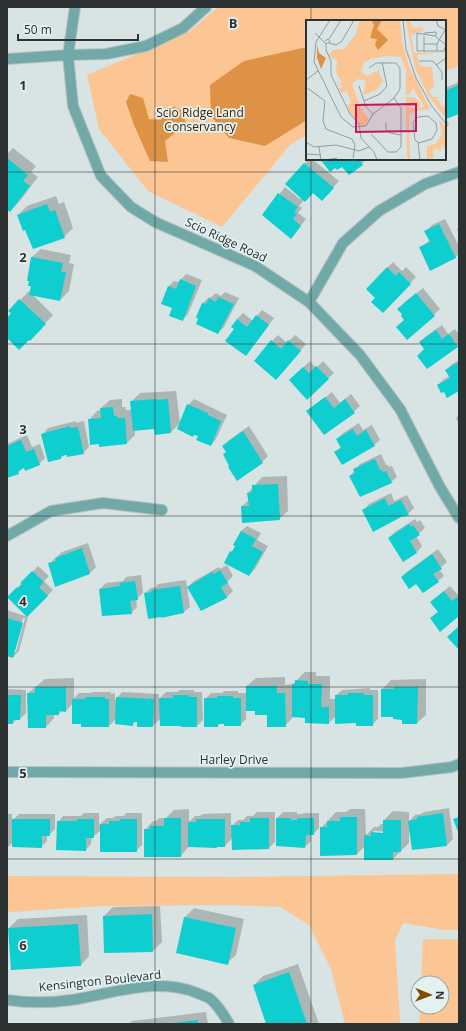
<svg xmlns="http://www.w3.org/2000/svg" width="466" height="1031" viewBox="0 0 466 1031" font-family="'Open Sans',sans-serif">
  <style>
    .green { fill: #fcc594 }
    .water { fill: #de9245 }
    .shadow { fill: #0003; fill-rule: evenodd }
    .building { fill: #0eced0 }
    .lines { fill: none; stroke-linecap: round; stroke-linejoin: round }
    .minor-casing { stroke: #b5c0bf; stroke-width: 12 }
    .minor { stroke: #71a9a9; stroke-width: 10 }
    .grid { fill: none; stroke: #2c3131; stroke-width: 1; stroke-opacity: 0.55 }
    .labels { text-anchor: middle; stroke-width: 3.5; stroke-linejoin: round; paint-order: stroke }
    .park-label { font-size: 12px; fill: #3f2101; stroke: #e4f1f1 }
    .street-label { font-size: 12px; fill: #2c3131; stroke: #e4f1f1 }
    .inset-road { fill: none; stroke: #939c9c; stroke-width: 1 }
    .view { fill: #c2185b; fill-opacity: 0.15; stroke: #c2185b; stroke-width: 2 }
    .inset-edge { fill: none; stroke: #2c3131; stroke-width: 2 }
    .grid-label { font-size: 13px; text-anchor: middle; font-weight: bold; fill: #2c3131; stroke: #e4f1f1; stroke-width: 3.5; stroke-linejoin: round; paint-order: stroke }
  </style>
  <rect width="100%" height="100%" fill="#d7e4e3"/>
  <!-- green -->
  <path class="green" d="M218 7H459V66L445 71V21H307V135L290 145 222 227 148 191 99 129 87 75 189 32Z
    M459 874V930H445L403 923 395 940 400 1024H345L331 969 309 925 280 907 231 905 100 906 14 912 7 911V876L238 877Z
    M423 939H459V1024H419L420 1007H442V983H421Z"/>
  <!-- water -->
  <path class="water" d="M307 47V120L265 146 229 138 211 116 210 85 244 61Z
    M130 94 143 98 149 119 161 120 162 109 175 107 183 111 186 124 165 141 168 162 150 161 134 125 126 102Z"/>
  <!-- shadow -->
  <path class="shadow" d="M459 82V114L446 118 449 125 445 129V88Z
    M13 148 36 166 31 172 38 177 19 202 10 211 7 208V154Z
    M309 159H312L339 181 328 193 314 192 304 200 299 206 302 208 298 213 306 219 291 238 263 215 285 187 300 199 301 198 286 184Z
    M321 159H367L349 174 342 166Z
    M56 196 59 204 64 202 73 228 64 237 18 215 27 206Z
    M445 219 459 246V253L456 257 431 269 420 248 430 240 426 231 432 225Z
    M459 227V235L457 229Z
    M41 249 71 255 69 263 74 264 69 291 60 300 32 294 53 315 38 331 7 337V320L13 313 10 311 29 291 31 293 32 257Z
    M393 262 402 271 406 267 416 277 383 312 376 298 367 289Z
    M186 274 202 280 188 314 182 320 173 307 169 286 174 281 179 282Z
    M423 288 440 309 407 339 404 303Z
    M225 292 239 298 224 327 218 333 197 317 203 303 209 297 210 298 216 293 221 296Z
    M262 310 274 318 246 355 236 329 237 319 243 313 253 321Z
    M442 325 448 334 455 329 459 334V345L427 368 425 349 420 342 426 336Z
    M278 335 287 343 295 335 306 344 282 373 272 341Z
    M459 360V390H444L438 385 444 379 450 376 446 370 452 364Z
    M310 361 316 368 323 361 334 373 307 398 290 380Z
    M176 391 180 423 171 432 155 428 135 430V435L127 443 89 420 97 411 101 410V408L110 400 122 399V407H125L126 410H132L131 402 140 393Z
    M332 392 340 403 351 394 360 406 343 421 314 406Z
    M194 399 227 415 216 439 211 445 199 436 188 405Z
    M459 415V424L456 418Z
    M76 421V423L84 421 89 447 83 453 64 455 61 458 43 434 48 428Z
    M359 423 363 430 372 425 380 440 374 445 335 452 342 446 337 439 343 433Z
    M249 426 268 456 262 462 237 479 230 465 227 451 223 446 229 440Z
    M27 435 32 447 40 444 45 458 39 464 24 467 18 473 7 477V444Z
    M381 454 386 465H388L389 467 392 466 397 477 391 482 350 476 360 464Z
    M287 476 288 511 279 519 242 506 249 500 248 493 262 477Z
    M391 493 394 501 407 495 414 508 408 514 363 510 369 504Z
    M415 519 417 522 420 520 425 528 416 536 422 546 417 552 389 538 395 532Z
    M247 526 261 533 257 540 268 546 255 569 249 575 231 552 237 546 241 531Z
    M88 543 96 567 90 573 56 585 49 564 62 552Z
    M438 549 447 562 439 569 444 576 438 581 417 583 402 577 408 571Z
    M227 565 233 576 227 582 233 591 227 597 201 610 188 587 194 581 219 567 220 569Z
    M38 566 49 576 44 581 53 590 27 616 8 598Z
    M141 575 143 593 136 599 137 607 131 613 100 589 106 583 123 581 126 577Z
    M186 580 190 607 184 612 145 593 151 588 156 587 158 584Z
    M450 586 459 596V615L431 618 438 612 431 602Z
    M7 610 28 617 19 651 13 657 7 655ZM23 618H25L16 652H14Z
    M305 672H316V676H330V699H336V695L342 690 370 688V690H378V719L372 725 357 722 336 716 329 723 306 722V716H294L285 726 268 714 256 710H246V719L240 725 221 723 217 726 205 699 211 693H222L224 691H238V693H247V686L256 678 285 677V685L293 684Z
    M74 678V698L79 693H91L92 692H111V694L115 693V700L122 692 159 694V699L166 692H177L180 690H194V692H202L203 720 197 726 182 725 161 718 153 726 138 721H136L132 725 116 719 109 726H82L73 703 66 711 62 710 59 714H54V718L46 727 28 693 45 679Z
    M426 679V715L417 723H403V719L394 716H382V689L391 680Z
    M7 689 26 690V713L20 719H17L13 723H7Z
    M449 808 453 839 447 845 409 831V843L393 859 365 846 357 854 321 828 336 812H346L350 809H365L366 835 374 827H378L381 824H384V820L393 811 409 812V821L415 815 421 814 424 812ZM374 831 388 832V834L372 833Z
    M189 809V822L195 816H200L203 814 231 813V827L238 820H243L247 816H253L257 812H275V842L269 848 232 838 225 846H189L181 856 145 830 153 821H156L160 818H166L174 810Z
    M283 812H297V814H302L304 813H319V828L313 834H311V841L305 847 277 818Z
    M84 813H99V825L107 818H113L116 816H124L126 813H142V845L136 851 101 830 93 837H92L91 844 86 850 58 822 63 816H81Z
    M7 814H12V821L19 814H55V829L49 835H47V841L41 847 13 842 7 848Z
    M160 906 162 942 153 951 104 916 113 907Z
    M194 908 244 919 236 955 227 963 177 952 185 917Z
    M87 915 89 956 81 965 9 928 18 919Z
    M298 964 319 1024H268L254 985 263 976Z
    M206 1012 208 1024H129L132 1021Z"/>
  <!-- building -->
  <path class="building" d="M459 85V114L446 119 445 91Z
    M7 158 28 175 23 181 30 186 10 212 7 210Z
    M320 159H359L363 165 349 175 342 167 337 170 335 168 330 172Z
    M304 163 334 188 322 201 313 193 305 202 285 184Z
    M278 193 298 207 294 212 297 214 293 219 301 226 291 239 262 215Z
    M47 204 50 212 55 210 65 238 33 249 25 230 23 231 17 215Z
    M439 224 456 258 430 271 419 247 430 242 424 231Z
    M31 257 63 263 61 272H66L60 301 29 295 31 286H28L29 281H27Z
    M387 267 396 276 399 272 411 284 383 313 371 302 375 298 366 289Z
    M180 279 196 286 183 321 169 316 172 308 161 304 168 286 176 289Z
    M416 293 435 316 407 340 396 327 404 320 401 316 402 314 397 309Z
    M218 297 234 304 218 334 196 324 198 319 196 317 202 303 206 304 209 298 216 302Z
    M19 299 46 324 30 341 29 340 19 350 7 338V318L11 313 8 311Z
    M256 315 269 325 246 356 225 341 234 329 231 327 237 319 247 327Z
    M436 330 442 339 449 334 458 347 427 369 417 356 424 349 419 342Z
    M271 340 281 349 288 340 301 351 276 380 254 361Z
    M459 362V391L447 398 444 392 441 393 437 385 450 378 445 370Z
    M316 366 329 379 307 400 289 380 303 367 309 373Z
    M325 397 334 408 345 399 355 413 324 435 306 411Z
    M157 399V400L168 399 171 433 155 435 154 429 133 431 130 401Z
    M187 404 208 413V415L221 421 211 446 196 440 198 436 194 435 193 437 177 429Z
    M113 407 114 416H117V418H125L127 444 99 447V444L90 445 88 419 101 418 100 408Z
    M70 426V428L78 427 84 454 67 457V455L61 456V459L48 462 41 434Z
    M353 429 357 436 366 430 375 446 342 465 334 452 341 448 336 439Z
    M243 431 263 463 237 481 228 467 229 466 223 454 226 452 222 446Z
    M21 440 26 452 34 449 40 465 25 471 24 468 18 471 19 474 7 478V446Z
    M375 459 380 470H382L383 472 386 471 392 483 360 497 349 476 355 473 353 469Z
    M278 484 280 520 242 523 241 506H249L247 493 252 492V485Z
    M385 498 388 506 401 500 409 515 403 517V516L373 532 362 510Z
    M409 524 411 527 413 525 420 535 410 541 417 553 403 562 388 538Z
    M241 531 256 539 252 546 263 552 249 576 224 563 230 551 232 552 235 546 233 545Z
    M82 548 90 574 55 587 48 563 56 561 55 558Z
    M432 554 442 569 433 574 439 582 423 593 416 584 409 589 401 577Z
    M220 570 228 583 221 587 227 598 201 611 187 587 212 572 214 574Z
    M32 571 44 582 39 587 48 596 27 617 7 597 17 587 18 588 22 584 20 583Z
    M135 581 138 600 130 601 132 614 102 616 99 589 120 586 119 583Z
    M180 586 184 613 161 618V617L148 619 144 593 152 592 151 590Z
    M444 591 452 601 459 596V616L440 632 430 618 438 612 430 602Z
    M7 618 23 623 13 658 7 656Z
    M459 626V650L447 637Z
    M295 680 308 681V684H322L321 707H329V724L305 723V718L292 717V684H295Z
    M246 686H277V693H285L286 727H267V715H255V711H246Z
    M35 687H66V712L59 711V715H46V728H28L27 693H35Z
    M394 687H418L417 724H402V720L393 719V717H381V689H394Z
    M348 693H364V695H373V726H356V723L335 724V695H348Z
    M7 695H21L20 720H13V724H7Z
    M173 695H189V697H197V727H181V726H160L159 698H173Z
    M217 696H233V698H241V726H224V724H218V727H204V698H217Z
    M85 697H105V699H109V727H81V724H72V699H85Z
    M116 697 154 699 153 727H137V722H133V726L115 724Z
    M443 813 447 846 412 850 408 821 417 819V817Z
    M340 817H357V855L320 856V827H327V821H340Z
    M459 817V834L453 819Z
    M164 818H181V857H144V829H150V826H164Z
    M250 818H269V849L232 850 231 825H240V822H250Z
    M276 818H291V820H297V818H314V835H306L305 848 276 846Z
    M12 819H50V836H42V848L12 847Z
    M77 819H94V838H86V851L56 850 57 821H77Z
    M120 819H137V852H100V824H109V821H120Z
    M196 819H225V847H217V848L188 847V822H196Z
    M383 820H401V852H393V860H364V835L371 836V832L383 833Z
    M152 914 153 952 104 953 103 916Z
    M184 917 236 928 228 965 176 953Z
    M78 924 81 966 11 970 8 928Z
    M289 972 307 1024H266L253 985Z
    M198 1020V1024H174V1023Z"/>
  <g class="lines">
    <defs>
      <path id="minor" d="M75 7 68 55 73 106 101 176 131 207 155 222 255 266 309 302 360 355 400 409 440 487 459 518
        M7 59 68 55 106 54 146 46 183 28 206 7
        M309 302 343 243 379 211 425 184 459 172
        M7 536 51 511 103 503 162 510
        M7 772 402 773 452 767 459 764
        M7 1000C28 1003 50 1003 71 1000 111 994 158 976 197 993 201 995 205 996 209 998 217 1004 224 1015 229 1024"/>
    </defs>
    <!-- minor casing -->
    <use href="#minor" class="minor-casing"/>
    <!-- minor -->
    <use href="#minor" class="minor"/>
  </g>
  <!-- grid -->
  <path class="grid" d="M155 7V1024M311 7V21M311 159V1024M7 172H459M7 344H459M7 516H459M7 687H459M7 859H459"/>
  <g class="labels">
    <!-- park labels -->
    <g class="park-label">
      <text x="200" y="117">Scio Ridge Land<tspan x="200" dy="14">Conservancy</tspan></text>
    </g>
    <!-- street labels -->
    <g class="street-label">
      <text transform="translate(226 240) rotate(25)" y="4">Scio Ridge Road</text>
      <text x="234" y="764">Harley Drive</text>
      <text transform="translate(100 981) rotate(-6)" y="4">Kensington Boulevard</text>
    </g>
  </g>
  <!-- overview -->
  <g transform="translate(306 20)">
    <rect width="140" height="140" fill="#d7e4e3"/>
    <path d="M54 0H94L96 21 103 46 124 89 110 91 103 95 104 140H102L101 134 100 77 110 78 114 83V87L104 85V88H114L118 86 107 68 103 75H100V50L95 37 80 36 65 39 58 43 56 47 60 48H56L55 52 61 56 75 49 72 52 77 61 70 70 57 75 60 61 51 59 46 64 55 89 59 88 56 91 63 99 58 106 54 107 43 91 41 85 45 83 41 71 35 73 33 68 38 66 31 65 36 63 30 52 31 40 25 38 23 34 27 30 38 29 50 14 51 9 46 5 51 8ZM100 0H103L107 8 116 7 118 10 105 15 108 33 140 32 111 35 114 46 126 47 128 66 123 71 127 77H134L130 79 134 82 135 86H140V98L123 77 109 48ZM133 100 140 107V136L137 125 135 126V132L132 128V133L131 128 127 130 128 138 121 140V126L130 124 136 114Z" fill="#fcc594"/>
    <path d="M76 0 71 9 82 20 72 30 69 25 71 19 64 18 68 5 66 1ZM11 25 13 33 20 38 15 49 11 38Z" fill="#de9245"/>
    <path class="inset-road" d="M24 0 10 22 8 42 35 97 47 107 60 106 67 94 88 78 94 69V48L90 43H70L63 48M97 0 100 29 110 58 125 85 140 104M130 0 132 6 140 10M9 13 20 24 24 22 22 19 19 21M118 13 130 12V16M118 16V32M23 19 35 0M23 23 30 25 36 21 48 0M20 24V30L25 41V55L44 94 53 104 55 118 68 132 71 140M118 24H131M140 24 138 31H131V24L140 8M131 31H111V13L129 16 140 25M113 41H127L136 52V60M130 45 140 38M0 60 12 51M53 66 60 87 67 94M0 67 19 81 17 101 20 109 46 119 49 125 47 138M58 81 74 74 81 66 76 42M112 97 122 96 130 103 131 110 126 119 113 123 109 120 107 102ZM80 102V109L84 113 95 115M65 114 82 132H90L95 127V88L88 78M0 122 8 127 30 125 53 131 63 127M112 122 114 140M13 127 15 140M0 134 15 135M19 140 31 138"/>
    <path class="view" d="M110 84V111L50 112V85Z"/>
    <rect width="140" height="140" class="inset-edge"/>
  </g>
  <g class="grid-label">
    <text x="233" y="28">B</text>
    <text x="23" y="90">1</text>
    <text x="23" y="262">2</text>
    <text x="23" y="434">3</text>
    <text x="23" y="606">4</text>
    <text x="23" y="778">5</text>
    <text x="23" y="950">6</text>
  </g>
  <!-- border -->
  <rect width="466" height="1031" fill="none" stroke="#2c3131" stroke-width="16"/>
  <!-- north arrow -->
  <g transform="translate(430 995) rotate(91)"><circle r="19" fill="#e4f1f1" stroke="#9aa4a4"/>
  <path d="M0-3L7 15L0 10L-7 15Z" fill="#834a00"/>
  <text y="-6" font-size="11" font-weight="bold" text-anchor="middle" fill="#2c3131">N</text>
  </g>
  <!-- scale -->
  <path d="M18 34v6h120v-6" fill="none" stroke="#2c3131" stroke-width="2"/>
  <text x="24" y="34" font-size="12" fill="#2c3131" stroke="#e4f1f1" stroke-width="3" paint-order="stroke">50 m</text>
</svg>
